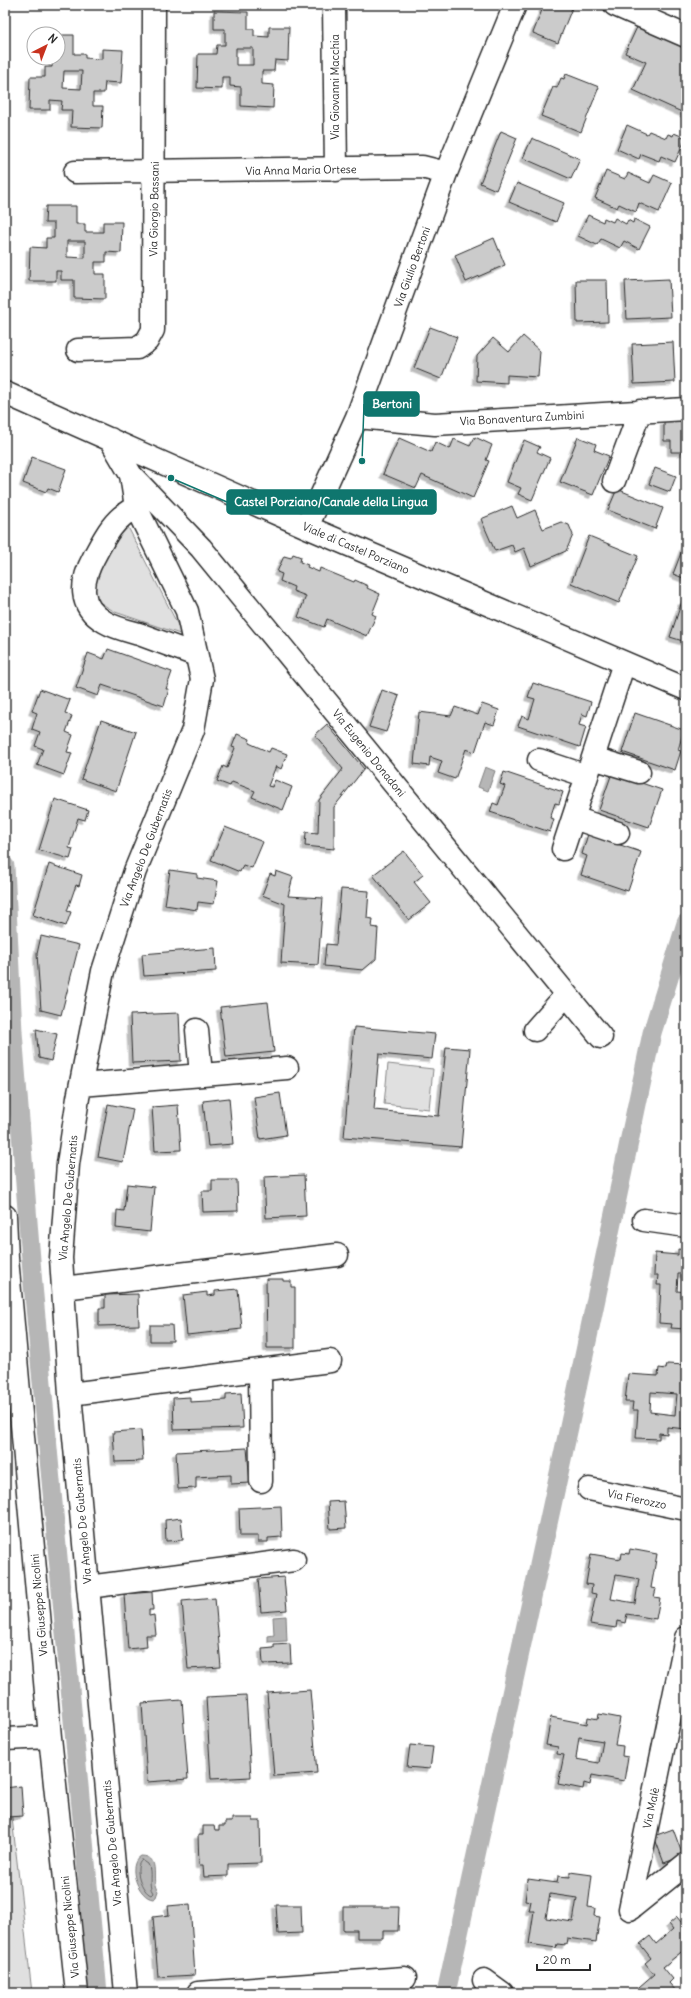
<svg xmlns="http://www.w3.org/2000/svg" width="691" height="1998" viewBox="0 0 691 1998" font-family="Delius,sans-serif">
  <style>
    .green { fill: #e0e0e0; stroke: #868686 }
    .water { fill: #b6b6b6; stroke: #7e7e7e }
    .lines { fill: none; stroke-linecap: round; stroke-linejoin: round }
    .shore { stroke: #636363; stroke-width: 1 }
    .canal { stroke: #b6b6b6; stroke-width: 19 }
    .building { fill: #cbcbcb; stroke: #2b2b2b; fill-rule: evenodd; filter: url(#shadow) }
    .minor-casing { stroke: #2b2b2b; stroke-width: 25 }
    .minor { stroke: #fff; stroke-width: 22 }
    .labels { text-anchor: middle; stroke-width: 3; stroke-linejoin: round; paint-order: stroke }
    .street-label { font-size: 11px; fill: #2b2b2b; stroke: #fff }
    .leader { fill: none; stroke: #0f766e; stroke-width: 1.5 }
    .callout-dot { fill: #0f766e; stroke: #fff; stroke-width: 1.5 }
    .callout { fill: #0f766e; stroke: #0f766e; stroke-width: 1.5 }
    .callout-label { font-size: 12px; text-anchor: middle; font-weight: bold; fill: #fff }
  </style>
  <defs>
    <filter id="shadow"><feDropShadow dx="-3.5" dy="3.5" stdDeviation="0" flood-color="#0004"/></filter>
  </defs>
  <rect width="100%" height="100%" fill="#fff"/>
  <filter id="ink" filterUnits="userSpaceOnUse"><feTurbulence type="fractalNoise" baseFrequency=".025" numOctaves="2"/><feDisplacementMap in="SourceGraphic" scale="8" xChannelSelector="R" yChannelSelector="G"/><feConvolveMatrix kernelMatrix="1 2 1 2 8 2 1 2 1" color-interpolation-filters="sRGB"/></filter>
  <g filter="url(#ink)">
    <!-- green -->
    <path class="green" d="M127 525 183 635 115 612 96 600 90 576 99 557Z
      M388 1064 433 1069 429 1109 384 1104Z
      M5 1765H6L32 1993H5Z"/>
    <!-- water -->
    <path class="water" d="M485 767 495 771 488 791 478 787Z
      M286 1616 287 1641 268 1642V1636L274 1635 273 1617Z
      M141 1856C163 1856 149 1882 158 1891L156 1897 153 1899C139 1898 125 1865 141 1856Z"/>
    <g class="lines">
      <!-- shore -->
      <path class="shore" d="M142 1860 148 1864C153 1873 147 1884 153 1893L151 1895C142 1892 132 1867 142 1860Z"/>
      <!-- canal -->
      <path class="canal" d="M5 866 13 1032 33 1285 98 1993
        M446 1993 569 1427 652 1033 686 923"/>
    </g>
    <!-- building -->
    <path class="building" d="M544 5H564L572 8 558 43 533 33Z
      M214 11 248 12V29H254V36L269 37V27H289L288 61 275 60 274 71H262V84L274 85 273 108 241 106V87L230 86V77H222V89L197 88 198 54H216L217 45H225V29H214ZM236 48H253V65H236Z
      M638 25 686 46V114L633 90 646 62 625 53Z
      M58 35H74V54H85V58L102 59V49L123 50 121 83 105 82 104 93H93V106H103L102 128 71 127 72 110H61L62 101 50 100V110H29L30 77H45V67H52V58H58ZM64 71H82L81 89 63 88Z
      M566 74 599 87 581 132 541 116 553 87 557 88 561 78 564 79Z
      M627 125 647 134 649 131 666 138 668 134 673 136 674 133 686 138 675 162 661 156 659 161 641 154 639 159 617 149Z
      M501 131 517 138 496 190 480 183Z
      M532 138 580 159 571 179 523 158Z
      M606 171 625 179 628 173 650 183 654 175 672 183 659 212 639 203 636 212 619 204 617 208 595 198Z
      M517 183 564 203 556 222 509 202Z
      M46 206H76V224H85V232H103V222H122L121 253 106 252V262H95V274H105V299L74 298V280H61V271H56V281H29L30 247 46 248V238H54V223H45ZM67 241H85V258L67 257Z
      M588 215 603 222 604 218 613 222 615 218 626 224 628 220 633 223 634 219 650 227 639 249 624 241 620 248 601 239 597 245 578 236Z
      M494 238 505 265 466 282 455 255Z
      M669 279 671 317 627 319 625 281Z
      M576 280H607L608 322 577 323Z
      M430 327 457 337 441 379 414 368Z
      M523 336 540 351 538 377 507 375V383L476 381 477 356 493 338 509 352Z
      M673 342 675 382 634 384 632 344Z
      M664 421H686V452H671V441H664Z
      M475 437 492 445 486 460 489 461 473 498 422 475 416 488 383 474 399 438 431 452 435 442 450 449 454 439 470 446Z
      M578 437 596 444 594 450 609 456 593 495 560 482Z
      M524 440 540 447 537 452 550 458 532 500 518 494 521 488 507 482Z
      M32 457 66 469 58 492 48 488 46 492 23 483Z
      M655 468 676 476 670 492 649 484Z
      M617 489 663 508 655 529 608 510Z
      M512 506 517 518 535 510 543 529 561 522 569 525 573 535 566 551 531 566 524 548 515 552 512 545 495 551 481 519Z
      M589 536 638 556 619 603 571 583Z
      M686 540V579L673 574Z
      M293 554 301 557 300 562 308 565 307 567 319 572 320 568 354 582 355 580 368 586 367 588 380 594 372 614 376 616 367 636 327 619 324 627 298 617 306 596 293 591 294 587 280 581 282 574 277 572 284 556 291 558Z
      M682 601 686 603V642L670 637Z
      M108 649 172 672 166 689H169L164 706 102 685 98 696 76 688 88 653 104 659Z
      M533 683 591 702 587 716 582 714 579 725 586 727 580 747 518 726 522 716 529 719 535 699 528 697Z
      M40 689 70 700 65 713 72 716 66 732 73 735 67 752 72 753 64 775 37 765 43 749 35 746 40 732 32 729 37 713 32 711Z
      M382 690 399 696 386 732 369 727Z
      M482 704 499 710 494 725 485 722 475 752 466 749 455 779 438 773 442 761 430 757 429 766 414 764 419 712 451 716 455 707 478 715Z
      M635 713 684 730 678 750 681 751 675 770 622 752Z
      M101 720 136 732 116 791 81 779Z
      M327 724 364 769 334 807V849L305 846 306 832 318 833 319 800 343 769 315 735Z
      M237 734 250 739 249 743 269 752 271 748 287 754 281 769 276 766 268 786 272 787 275 780 292 787 283 810 252 797 255 791 232 782 230 786 217 781 223 766 227 768 235 748 232 747Z
      M504 772 563 792 559 804 555 803 550 818 554 819 550 832 490 812 493 803 498 805 505 786 500 784Z
      M612 773 662 790 649 827 599 810Z
      M55 799 88 810 85 820 78 818 69 848 73 849 70 859 39 850Z
      M225 827 263 842 252 868 243 865 240 872 211 860Z
      M588 834 641 852 628 891 581 875 587 856 582 854Z
      M404 851 423 875 414 882 431 903 409 920 373 875Z
      M49 864 82 875 79 886 76 885 67 911 71 912 66 926 33 915Z
      M170 870 197 874V878L218 881 214 904 198 902 197 910 165 905Z
      M276 871 293 877 288 896 323 898 318 965 281 963 285 904 262 895 270 874 275 876Z
      M341 889 369 891 367 918 373 919 372 927 378 928 376 959 363 970 324 966 326 944 336 945Z
      M41 936 79 945 61 1015 41 1010 37 954Z
      M215 948 216 971 144 976 142 954Z
      M268 1002 274 1052 226 1057 220 1007Z
      M179 1013 181 1061 132 1063 130 1015Z
      M354 1027 435 1034 432 1059 379 1054 374 1110 439 1116 446 1047 470 1049 461 1147 344 1137Z
      M36 1029 57 1034 51 1061 39 1058Z
      M280 1093 286 1135 260 1139 254 1097Z
      M229 1098 233 1144 208 1146 203 1101Z
      M108 1104 133 1109 123 1162 98 1157Z
      M178 1105 181 1150 155 1151 152 1107Z
      M304 1175 306 1216 266 1218 264 1177Z
      M212 1180H237L238 1211 203 1212 202 1191H212Z
      M127 1184 154 1187 150 1232 116 1228 117 1210 124 1211Z
      M678 1249 686 1250V1274H678L677 1291 686 1292V1329L671 1328 672 1324 659 1323 661 1285H657L658 1275H654L655 1253 678 1255Z
      M266 1279H283V1281H291V1287H295V1348H267Z
      M238 1289 242 1329 187 1335 183 1295 207 1292V1296L215 1295V1291Z
      M138 1294 139 1325 99 1326V1308H105V1295Z
      M150 1325H172L173 1341H150Z
      M667 1364 686 1365V1429L667 1427V1434L659 1433V1439L636 1438 638 1410H632L633 1402H625L628 1374 658 1376 659 1368 666 1369ZM651 1392 677 1394 675 1415 650 1412Z
      M241 1393 243 1428 174 1430 173 1398 190 1397V1402L226 1400V1394Z
      M141 1430 143 1461 115 1462 113 1432Z
      M247 1448 250 1483 231 1484V1475L196 1477V1488L178 1489 176 1452Z
      M344 1501 346 1528 330 1529 328 1502Z
      M281 1506 282 1537 268 1538V1542H258V1536H240L239 1508Z
      M181 1518 183 1540 166 1541 165 1520Z
      M630 1549 657 1554 651 1588 656 1589 654 1597 660 1598 656 1619 627 1614 625 1623 617 1621 616 1628 590 1624 596 1594 591 1593 592 1585 586 1584 591 1554 621 1559 622 1553 629 1554ZM616 1575 639 1579 635 1603 611 1599Z
      M284 1577 287 1610 261 1612 258 1579Z
      M152 1592 153 1610H149V1616L154 1615 156 1635H146L147 1647 128 1649 124 1594Z
      M215 1598 221 1667 188 1669 182 1601Z
      M290 1644 291 1663 263 1664 262 1649 274 1648V1645Z
      M310 1690 317 1773 274 1776 267 1693Z
      M246 1695 251 1777 211 1779 206 1697Z
      M182 1700 188 1779 147 1782 142 1703Z
      M599 1714 620 1718 615 1745 623 1746 622 1756 628 1757 624 1781 592 1775 590 1785 584 1783 583 1789 558 1784 564 1755 557 1754 558 1747 546 1745 551 1717 587 1724 588 1717 598 1719ZM579 1737 603 1741 599 1763 576 1759Z
      M410 1745 433 1747 430 1769 407 1767Z
      M21 1786 23 1816 7 1817 8 1824H5V1788Z
      M232 1818H253V1821H260L261 1863 228 1864V1876L204 1877 203 1865H199L198 1835H203V1826H214L215 1830H219V1826H225V1822H232Z
      M673 1829 683 1856 664 1863 654 1836Z
      M570 1872 592 1875 588 1907 595 1908 594 1916 600 1917 596 1942 567 1938 566 1945 557 1944 556 1948 529 1944 534 1911H529L531 1901 525 1900 528 1879 557 1883 558 1876 570 1877ZM550 1894 577 1898 573 1922 546 1918Z
      M190 1904 195 1975 158 1977 153 1917 169 1915 168 1906Z
      M276 1905H301L302 1933 278 1934Z
      M343 1907H399L398 1931H383V1938H357V1930H343Z
      M677 1917 686 1928V1948L663 1967 673 1979 669 1983 678 1993H632L654 1974 645 1963 651 1958 640 1944 650 1936 656 1944 673 1929 669 1924Z"/>
    <g class="lines">
      <defs>
        <path id="minor" d="M334 5 336 170
          M615 5 686 36
          M75 172 422 167 446 173
          M78 350 137 348 147 341 153 330 154 5
          M5 393 307 527 686 689
          M357 417 435 424 686 409
          M110 439 131 475 136 507 187 611 202 679 193 730 135 871 103 971 78 1098 68 1164 61 1258 70 1394 126 1993
          M131 475 201 548 601 1037
          M614 481 640 411
          M136 507C114 518 105 536 94 557 81 581 77 606 105 622 115 628 128 631 139 634 158 641 177 648 196 655
          M307 527 357 417 446 173 515 5
          M593 758 639 772
          M539 760 587 776
          M574 818 618 833
          M563 849 624 663
          M197 1030 201 1075
          M535 1030 566 995
          M81 1085 287 1068
          M5 1216 7 1258 50 1737 77 1993
          M644 1220 686 1226
          M63 1288 337 1255
          M260 1370 261 1481
          M70 1394 330 1361
          M589 1489 686 1509
          M88 1587 294 1560
          M686 1638 630 1909 686 1864
          M5 1739 50 1737
          M484 1980 502 1993
          M198 1993 405 1978"/>
      </defs>
      <!-- minor casing -->
      <use href="#minor" class="minor-casing"/>
      <!-- minor -->
      <use href="#minor" class="minor"/>
    </g>
  </g>
  <g class="labels">
    <!-- street labels -->
    <g class="street-label">
      <text transform="translate(335 87) rotate(-90)" y="4">Via Giovanni Macchia</text>
      <text transform="translate(301 170) rotate(-1)" y="4">Via Anna Maria Ortese</text>
      <text transform="translate(154 209) rotate(-89)" y="4">Via Giorgio Bassani</text>
      <text transform="translate(412 267) rotate(-70)" y="4">Via Giulio Bertoni</text>
      <text transform="translate(522 418) rotate(-3)" y="4">Via Bonaventura Zumbini</text>
      <text transform="translate(356 548) rotate(23)" y="4">Viale di Castel Porziano</text>
      <text transform="translate(369 753) rotate(51)" y="4">Via Eugenio Donadoni</text>
      <text transform="translate(146 848) rotate(-69)" y="4">Via Angelo De Gubernatis</text>
      <text transform="translate(68 1198) rotate(-85)" y="4">Via Angelo De Gubernatis</text>
      <text transform="translate(637 1499) rotate(12)" y="4">Via Fierozzo</text>
      <text transform="translate(82 1521) rotate(-95)" y="4">Via Angelo De Gubernatis</text>
      <text transform="translate(39 1605) rotate(-95)" y="4">Via Giuseppe Nicolini</text>
      <text transform="translate(651 1808) rotate(-78)" y="4">Via Malè</text>
      <text transform="translate(112 1843) rotate(-95)" y="4">Via Angelo De Gubernatis</text>
      <text transform="translate(70 1927) rotate(-96)" y="4">Via Giuseppe Nicolini</text>
    </g>
  </g>
  <!-- callouts -->
  <path class="leader" d="M362 461L364 404M171 478L227 502"/>
  <g class="callout-dot">
    <circle cx="362" cy="461" r="4"/>
    <circle cx="171" cy="478" r="4"/>
  </g>
  <g class="callout">
    <rect x="364" y="392" width="55" height="24" rx="4"/>
    <rect x="227" y="490" width="209" height="24" rx="4"/>
  </g>
  <g class="callout-label">
    <text x="392" y="408">Bertoni</text>
    <text x="331" y="506">Castel Porziano/Canale della Lingua</text>
  </g>
  <!-- margin -->
  <rect width="691" height="1998" fill="none" stroke="#fff" stroke-width="20"/>
  <rect x="10" y="10" width="671" height="1978" fill="none" stroke="#2b2b2b" stroke-width="1.5" filter="url(#ink)"/>
  <!-- north arrow -->
  <g transform="translate(46 46) rotate(42)"><circle r="19" fill="#ffffff" stroke="#aaaaaa"/>
  <path d="M0-3L7 15L0 10L-7 15Z" fill="#c8321e"/>
  <text y="-6" font-size="11" font-weight="bold" text-anchor="middle" fill="#2b2b2b">N</text>
  </g>
  <!-- scale -->
  <path d="M537 1964v6h53v-6" fill="none" stroke="#2b2b2b" stroke-width="2"/>
  <text x="543" y="1964" font-size="12" fill="#2b2b2b" stroke="#ffffff" stroke-width="3" paint-order="stroke">20 m</text>
</svg>
